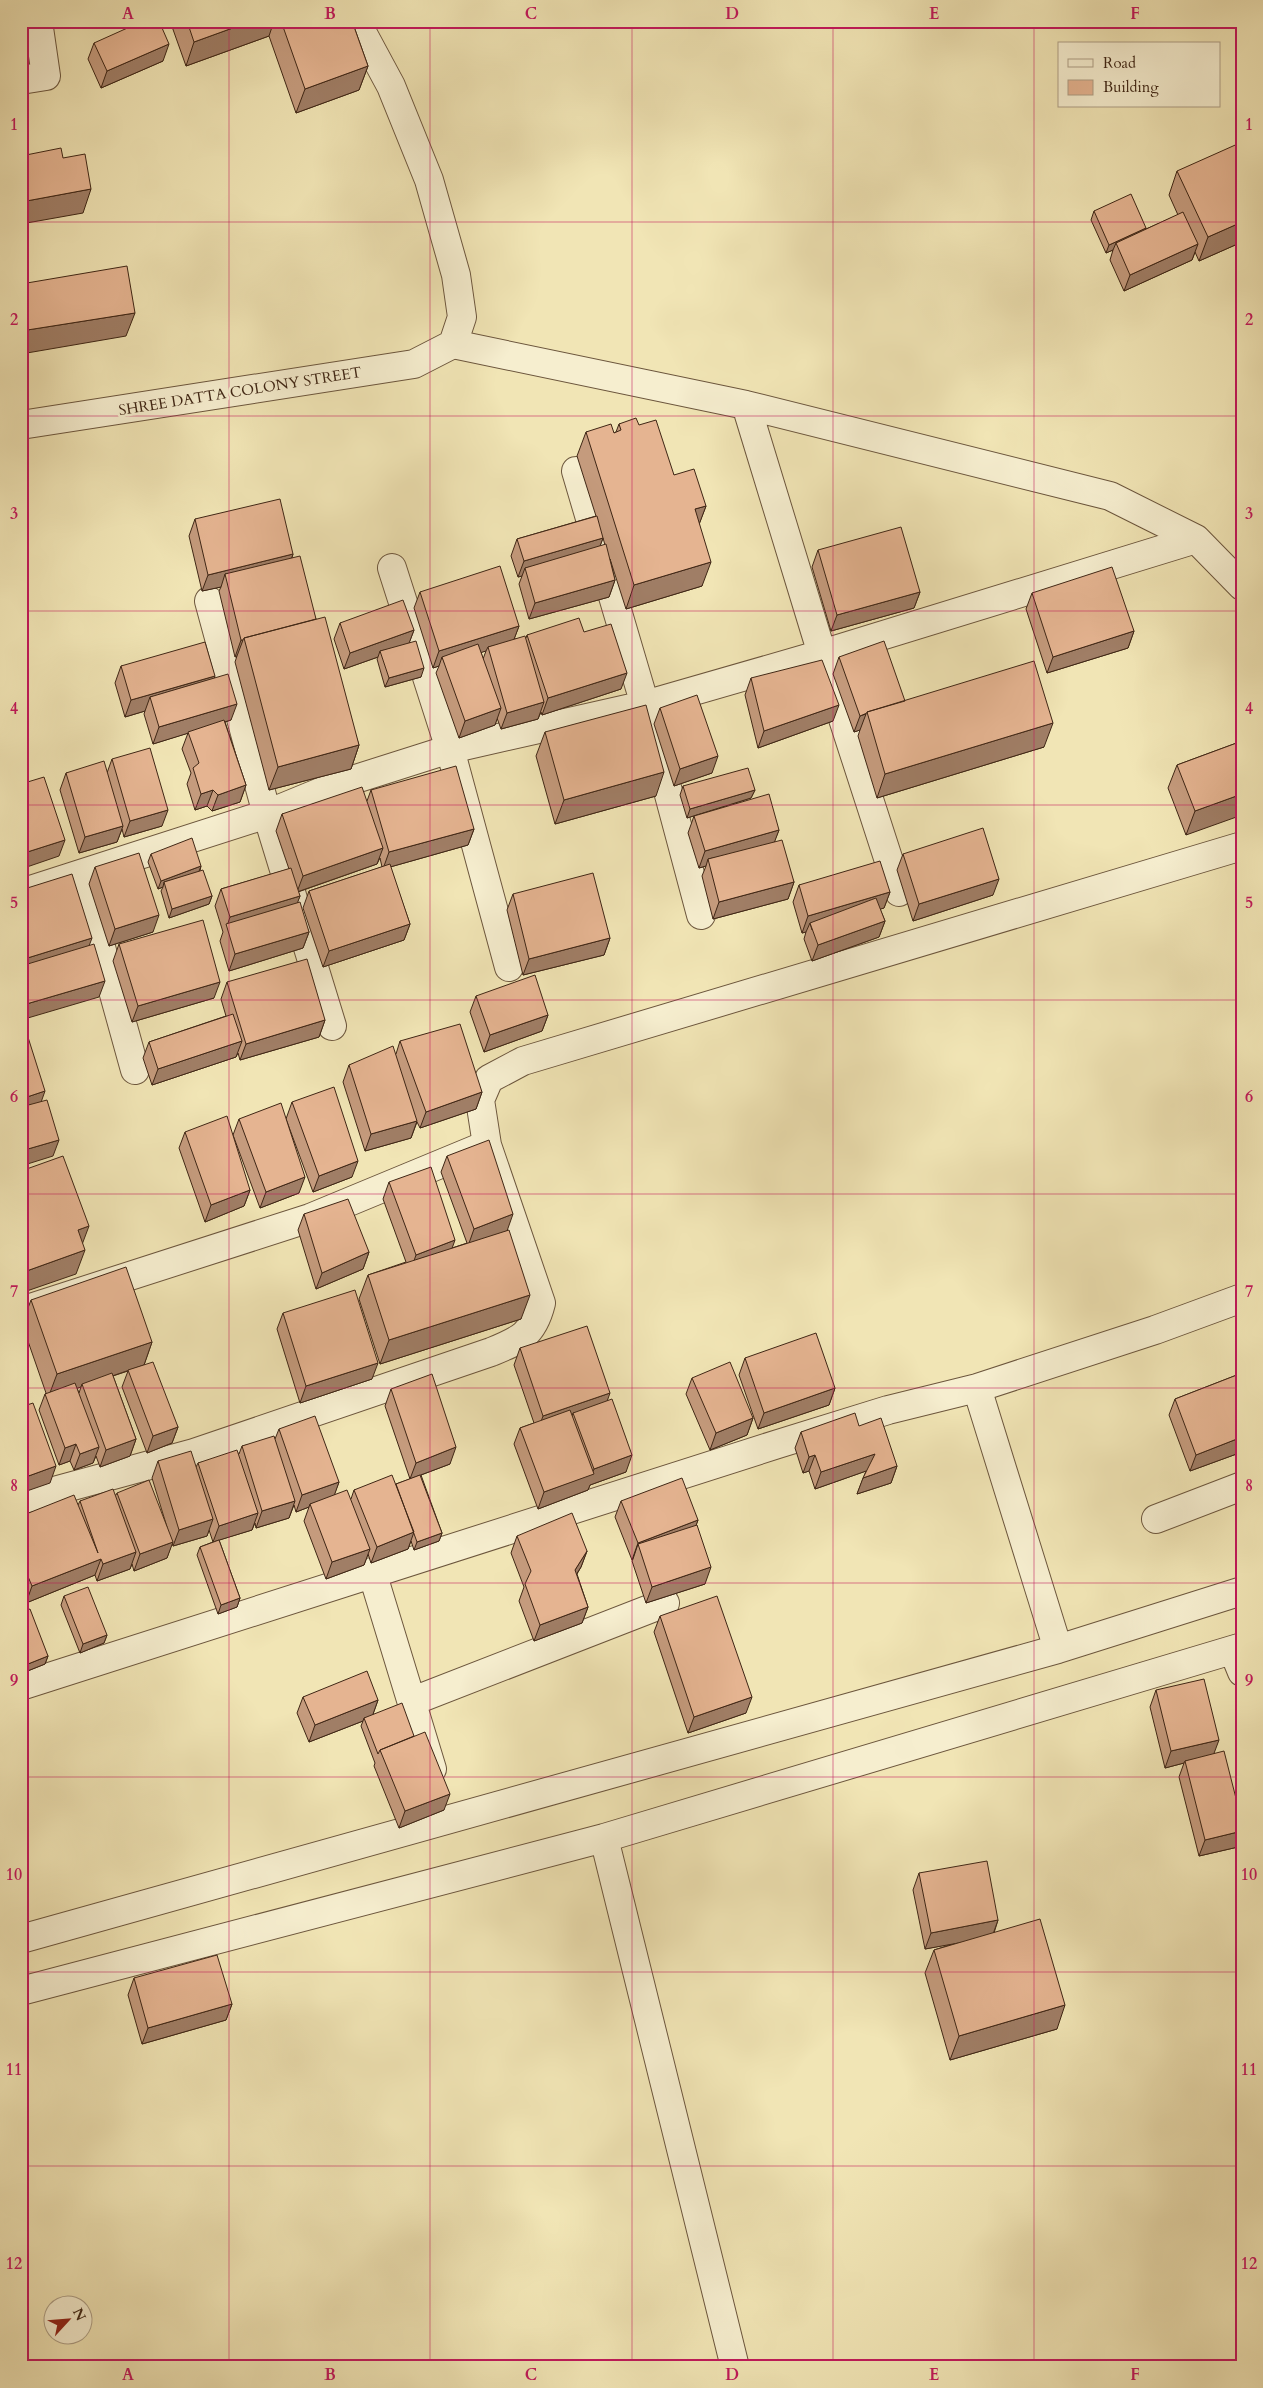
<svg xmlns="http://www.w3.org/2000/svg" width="1263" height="2388" viewBox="0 0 1263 2388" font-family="Cardo,serif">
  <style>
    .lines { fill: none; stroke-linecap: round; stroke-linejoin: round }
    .minor-casing { stroke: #6c563d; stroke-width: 30 }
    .tertiary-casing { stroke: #6c563d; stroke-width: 30 }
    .minor { stroke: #f6eecf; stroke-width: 28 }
    .tertiary { stroke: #f6eecf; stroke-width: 28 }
    .wall { fill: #c59b7d; stroke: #3f2615; fill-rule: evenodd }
    .shaded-wall { fill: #a07e66; stroke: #3f2615 }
    .building { fill: #e5b491; stroke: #3f2615 }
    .grid { fill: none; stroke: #c2185b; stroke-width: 1; stroke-opacity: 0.55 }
    .labels { text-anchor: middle; stroke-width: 5; stroke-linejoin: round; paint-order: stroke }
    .street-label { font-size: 15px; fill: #3f2615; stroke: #f6eecf }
    .neatline { fill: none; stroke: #c2185b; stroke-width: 2 }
    .grid-label { font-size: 16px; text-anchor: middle; font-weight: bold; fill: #c2185b }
  </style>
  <rect width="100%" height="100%" fill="#f1e5b5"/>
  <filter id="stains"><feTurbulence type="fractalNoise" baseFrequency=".004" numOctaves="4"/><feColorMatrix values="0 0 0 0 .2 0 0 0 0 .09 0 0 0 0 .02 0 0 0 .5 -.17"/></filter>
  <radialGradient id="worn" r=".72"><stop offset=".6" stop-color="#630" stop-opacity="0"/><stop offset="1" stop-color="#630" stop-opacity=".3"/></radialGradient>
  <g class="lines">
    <defs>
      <path id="minor" d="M21 80 46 76 38 21
        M453 344 746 405 1110 496 1196 539 1242 586
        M746 405 822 654 899 892
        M576 471 645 705 701 915
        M392 568 450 749 509 967
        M209 601 267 814 332 1026
        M81 875 135 1070
        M21 893 267 814 340 784 450 749 645 705 822 654 1196 539
        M21 1311 310 1218 479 1148
        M977 1388 1058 1649
        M21 1500 194 1453 491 1352C520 1340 533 1335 541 1303L487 1145 480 1100 489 1079 523 1061 1242 846
        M1156 1519 1242 1486
        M372 1572 432 1769
        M1233 1650 1242 1672
        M21 1686 778 1444 888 1410 977 1388 1155 1330 1242 1298
        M413 1701 665 1603
        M604 1838 735 2367
        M21 1939 1058 1649 1242 1591
        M21 1991 604 1838 1242 1647"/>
      <path id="tertiary" d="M21 425 414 364 453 344 462 317 456 275 429 180 391 86 356 21"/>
    </defs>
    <!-- minor casing -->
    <use href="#minor" class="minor-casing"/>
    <!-- tertiary casing -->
    <use href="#tertiary" class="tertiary-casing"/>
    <!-- minor -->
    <use href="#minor" class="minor"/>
    <!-- tertiary -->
    <use href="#tertiary" class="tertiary"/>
  </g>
  <!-- wall -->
  <path class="wall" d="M170 21H352L368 66 359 90 296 113 269 36 186 66Z
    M94 43 163 61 101 88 88 59Z
    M1177 171 1242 242 1199 261 1195 252 1192 260 1124 291 1110 260 1113 250 1106 253 1091 220 1094 211 1146 228V229L1178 215 1169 195Z
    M619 424 639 425 674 475 706 506 699 524 702 586 626 609 610 559 615 580 609 597 529 619 519 584 522 576 518 577 511 556 517 539 596 516 577 456 586 432 614 433 616 432ZM603 538 605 545 600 546Z
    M195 519 293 554 292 558 316 619 359 745 351 769 269 790 235 662 237 656 235 657 219 591 221 587 202 591 189 536Z
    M818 550 920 592 914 608 831 631 812 567Z
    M420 592 519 626 514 639 526 638 527 635 584 632 621 689 542 715 541 712 538 719 501 729 497 718 495 725 459 738 436 673 439 666 433 668 414 608ZM486 651 483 659 481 652Z
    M1032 593 1134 631 1128 648 1047 673 1026 609Z
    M340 623 414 630 409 643 421 677 385 687 377 659 378 657 344 669 334 639Z
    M839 657 905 701 1044 747 877 798 858 736 860 730 854 732 833 674Z
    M121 666 214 678 231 720 225 722 246 785 240 802 212 811 207 806 195 810 187 784 191 773 182 749 188 733 153 744 144 714 145 711 125 717 115 683Z
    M751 678 833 721 758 748 745 695Z
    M660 708 712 773 674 786 654 724Z
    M545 732 656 796 555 824 536 756Z
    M1242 741 1186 835 1168 788 1177 765Z
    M112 759 162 826 124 837 122 829 117 842 79 853 60 790 66 773H107Z
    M683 786 755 790 751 798 687 818 680 795Z
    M371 790 474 829 468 845 390 867 410 924 404 940 323 967 303 908 309 891 382 867 380 858 377 864 298 892 300 896 297 903 309 932 303 948 229 971 220 941 223 932 215 906 221 889 289 869 276 831 282 814 367 801Z
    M694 816 779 830 774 842 794 882 788 899 713 919 702 876 706 866 699 868 688 833Z
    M151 854 201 866 200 871 212 896 209 904 169 918 161 891 163 887 158 889 148 862Z
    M903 854 993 895 913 921 897 870Z
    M95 867 153 932 109 946 89 884Z
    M799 885 890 892 884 908 880 909 885 921 879 937 812 961 804 939 806 932 802 933 793 902Z
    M513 894 610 938 604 955 523 975 507 910Z
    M119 944 214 998 132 1022 113 961Z
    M227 982 325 1020 319 1037 240 1060 238 1053 236 1057 152 1085 143 1058 149 1042 226 1016 221 999Z
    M476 996 548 1015 542 1031 484 1052 470 1012Z
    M400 1041 482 1092 476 1109 420 1128 417 1122 411 1138 365 1151 343 1082 349 1065 396 1054Z
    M292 1102 352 1177 313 1192 286 1119Z
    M239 1119 299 1193 260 1208 233 1135Z
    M185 1132 250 1190 244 1206 205 1222 179 1148Z
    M447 1156 507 1230 521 1319 380 1364 359 1299 368 1275 406 1262 383 1199 389 1182 452 1248 467 1243 441 1172Z
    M304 1214 369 1252 363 1269 316 1289 298 1230Z
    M31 1300 152 1342 144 1365 178 1427 172 1443 147 1453 122 1387 128 1371 113 1376 136 1439 130 1456 100 1467 96 1456 93 1463 74 1470 70 1461 59 1465 39 1410 45 1394 46 1393 22 1324ZM81 1387 79 1393 77 1388Z
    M283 1313 372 1379 300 1403 277 1329Z
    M520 1348 608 1400 626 1472 590 1485 588 1490 538 1509 514 1444 520 1428 534 1423 514 1365Z
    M745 1358 835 1388 829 1405 758 1429 739 1375Z
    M1242 1373V1452L1190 1471 1169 1415 1175 1399Z
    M692 1378 753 1418 747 1435 710 1450 686 1394Z
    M391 1389 450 1464 421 1475 442 1533 439 1541 414 1550 411 1541 408 1549 371 1563 368 1554 364 1565 326 1579 304 1521 309 1507 296 1512 294 1505 289 1518 256 1528 255 1523 252 1530 219 1540 240 1598 237 1607 218 1614 197 1555 200 1547 213 1542 209 1530 207 1536 173 1546 172 1543 167 1558 134 1571 132 1564 130 1569 97 1581 95 1575 26 1603 23 1595 21 1599V1516L78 1505 80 1501 116 1495 117 1493 167 1527 152 1478 158 1461 196 1467 198 1463 239 1454 242 1446 275 1439 279 1429 339 1482 334 1495 351 1499 354 1490 396 1485V1484L410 1479 385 1406Z
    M859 1426 897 1466 891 1483 857 1494 866 1471 815 1489 809 1471 803 1473 795 1448 801 1432Z
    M621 1501 698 1520 696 1525 705 1584 646 1603 632 1561 633 1559 632 1560 615 1517Z
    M517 1536 587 1551 581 1567 577 1574 588 1607 582 1623 534 1641 519 1601 524 1587 511 1553Z
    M64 1596 107 1635 104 1643 80 1653 61 1605Z
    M21 1612 48 1656 45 1664 25 1672 21 1663Z
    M660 1616 746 1713 688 1733 654 1632Z
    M1156 1690 1214 1754 1238 1847 1199 1856 1179 1777 1184 1763 1165 1768 1150 1707Z
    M303 1697 378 1700 373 1714 414 1736 444 1810 399 1828 374 1766 375 1763 361 1726 363 1721 309 1742 297 1713Z
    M919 1873 998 1920 994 1933 1057 2029 950 2060 925 1973 934 1950 956 1943 925 1949 913 1890Z
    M134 1978 232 2004 226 2020 142 2044 128 1995Z"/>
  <!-- shaded-wall -->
  <path class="shaded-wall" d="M252 21H274L269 36 186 66 194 42Z
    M169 44 163 61 101 88 107 71Z
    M368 66 359 90 296 113 305 89Z
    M91 189 83 213 21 224V202Z
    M1242 222V242L1199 261 1208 237Z
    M1146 228 1143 236 1116 243 1113 250 1106 253 1109 245Z
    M1198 244 1192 260 1124 291 1130 275Z
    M135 313 126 336 21 354V331Z
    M706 506 697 530 695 509Z
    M603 538 597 554 525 568 522 576 518 577 524 561Z
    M293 554 287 571 225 574 221 587 202 591 208 575Z
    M711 562 702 586 626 609 634 585Z
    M615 580 609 597 529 619 535 603Z
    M920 592 914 608 831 631 837 615Z
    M519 626 513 642 488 647 486 651 445 664 442 657 439 666 433 668 439 651Z
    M414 630 408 646 380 651 378 657 344 669 350 653Z
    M1134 631 1128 648 1047 673 1053 657Z
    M241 640H243L237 656 235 657Z
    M424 668 421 677 385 687 389 678Z
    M627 673 621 689 542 715 548 698Z
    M215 676 209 693 150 697 145 711 125 717 131 700Z
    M544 702 538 719 501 729 507 713Z
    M237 704 231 720 153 744 159 727Z
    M839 705 833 721 758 748 764 731Z
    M501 708 495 725 459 738 465 721Z
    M866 714 860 730 854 732 860 716Z
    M1053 723 1044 747 877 798 885 774Z
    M359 745 351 769 269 790 278 767Z
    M718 756 712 773 674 786 680 769Z
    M664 772 656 796 555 824 564 800Z
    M246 785 240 802 212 811 218 795Z
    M213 790 207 806 195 810 201 794Z
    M755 790 751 798 687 818 690 809Z
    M1242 794V815L1186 835 1195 811Z
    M168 810 162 826 124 837 130 821Z
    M123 826 117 842 79 853 85 837Z
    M474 829 468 845 383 869 389 852Z
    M779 830 773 846 708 859 706 866 699 868 705 851Z
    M65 840 59 856 21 869V854Z
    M383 848 377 864 297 892 303 876Z
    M201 866 198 874 164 882 163 887 158 889 161 881Z
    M999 879 993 895 913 921 919 904Z
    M794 882 788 899 713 919 719 902Z
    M890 892 884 908 812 930 810 923 806 932 802 933 808 916Z
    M212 896 209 904 169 918 172 909Z
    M300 896 294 912 227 926 230 917Z
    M159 915 153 932 109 946 115 929Z
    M885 921 879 937 812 961 818 945Z
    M410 924 404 940 323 967 329 951Z
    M309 932 303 948 229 971 235 954Z
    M92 938 86 954 21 974V960Z
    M610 938 604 955 523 975 529 959Z
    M105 981 99 997 21 1020V1009L23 1005Z
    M220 982 214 998 132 1022 138 1006Z
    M548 1015 542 1031 484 1052 490 1035Z
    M325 1020 319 1037 240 1060 246 1044Z
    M242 1041 236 1057 152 1085 158 1069Z
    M45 1091 39 1108 21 1113V1099Z
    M482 1092 476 1109 420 1128 426 1112Z
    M417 1121 411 1138 365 1151 371 1134Z
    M59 1140 53 1156 21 1166V1151Z
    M358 1161 352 1177 313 1192 319 1176Z
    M305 1177 299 1193 260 1208 266 1192Z
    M250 1190 244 1206 205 1222 211 1205Z
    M513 1214 507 1231 468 1246 474 1229Z
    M89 1226 80 1250 78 1230Z
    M455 1240 449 1257 410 1272 416 1255Z
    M85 1250 76 1274 21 1293V1273Z
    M369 1252 363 1269 316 1289 322 1273Z
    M530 1295 521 1319 380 1364 389 1340Z
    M152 1342 144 1365 83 1386 82 1384 81 1387 48 1398 57 1374Z
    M378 1363 372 1379 300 1403 306 1386Z
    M835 1388 829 1405 758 1429 764 1413Z
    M610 1393 604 1410 573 1413 570 1422 537 1433 543 1416Z
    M753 1418 747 1435 710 1450 716 1433Z
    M178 1427 172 1443 147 1453 153 1436Z
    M1242 1437V1452L1190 1471 1196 1455Z
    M136 1439 130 1456 100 1467 106 1450Z
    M76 1444 70 1461 59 1465 65 1448Z
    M99 1447 93 1463 74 1470 80 1454Z
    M456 1447 450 1464 410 1479 416 1463Z
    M875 1454 869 1470 815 1489 821 1472Z
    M632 1455 626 1472 590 1485 588 1490 538 1509 544 1492 592 1474 594 1469Z
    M815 1455 809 1471 803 1473 809 1457Z
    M56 1466 50 1483 21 1493V1483L23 1478Z
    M897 1466 891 1483 857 1494 863 1478Z
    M339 1482 333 1499 310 1504 309 1507 296 1512 302 1495Z
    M295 1501 289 1518 256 1528 262 1511Z
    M258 1513 252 1530 213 1542 219 1526Z
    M213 1519 207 1536 173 1546 179 1530Z
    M698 1520 692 1537 638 1544 633 1559 632 1560 638 1543Z
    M414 1532 408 1549 371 1563 377 1547Z
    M442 1533 439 1541 414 1550 417 1542Z
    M173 1542 167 1558 134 1571 140 1554Z
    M370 1549 364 1565 326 1579 332 1562Z
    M587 1551 581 1567 569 1586 575 1570Z
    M136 1552 130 1569 97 1581 103 1564Z
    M101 1559 95 1575 26 1603 32 1586Z
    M711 1567 705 1584 646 1603 652 1587Z
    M240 1598 237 1607 218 1614 221 1605Z
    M588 1607 582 1623 534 1641 540 1625Z
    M107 1635 104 1643 80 1653 83 1644Z
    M48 1656 45 1664 25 1672 28 1664Z
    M752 1697 746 1713 688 1733 694 1717Z
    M378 1700 372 1717 364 1718 363 1721 309 1742 315 1725Z
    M1219 1740 1213 1756 1185 1761 1184 1763 1165 1768 1171 1751Z
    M450 1794 444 1810 399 1828 405 1811Z
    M1242 1831V1836L1238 1847 1199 1856 1205 1840Z
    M998 1920 992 1937 925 1949 931 1933Z
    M232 2004 226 2020 142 2044 148 2028Z
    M1065 2005 1057 2029 950 2060 959 2036Z"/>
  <!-- building -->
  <path class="building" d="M143 21H159L169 44 107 71 94 43Z
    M187 21H252L194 42Z
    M281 21H352L368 66 305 89Z
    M1242 142V222L1208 237 1177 171Z
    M61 148 63 158 85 154 91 189 21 202V156Z
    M1131 194 1146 228 1109 245 1094 211Z
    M1183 212 1198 244 1130 275 1116 243Z
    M127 266 135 313 21 331V284Z
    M636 418 639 425 656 420 674 475 694 469 706 506 695 509 711 562 634 585 586 432 611 424 614 433 621 430 619 424Z
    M280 499 293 554 208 575 195 519Z
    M597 516 603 538 524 561 517 539Z
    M901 527 920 592 837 615 818 550Z
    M606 544 615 580 535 603 525 568Z
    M300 556 316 619 244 638 243 640H241L225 574Z
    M500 566 519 626 439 651 420 592Z
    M1112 567 1134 631 1053 657 1032 593Z
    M403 600 414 630 350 653 340 623Z
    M325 617 359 745 278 767 244 638Z
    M579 618 584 632 611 624 627 673 548 698 527 635Z
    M525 636 544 702 507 713 488 647Z
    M416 641 424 668 389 678 380 651Z
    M884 641 905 701 867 712V713L860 716 839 657Z
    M205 642 215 676 131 700 121 666Z
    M478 644 501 708 465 721 442 657Z
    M822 660 839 705 764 731 751 678Z
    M1034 661 1053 723 885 774 867 712Z
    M228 674 237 704 159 727 150 697Z
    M697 695 718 756 680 769 660 708Z
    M646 705 664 772 564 800 545 732Z
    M224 720 246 785 218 795 213 790 201 794 193 768 199 763 188 732Z
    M1242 741V794L1195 811 1177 765Z
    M150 748 168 810 130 821 112 759Z
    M104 761 123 826 85 837 66 773Z
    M456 766 474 829 389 852 371 790Z
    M748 768 755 790 690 809 683 786Z
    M44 777 65 840 21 854V784Z
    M362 787 383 848 303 876 282 814Z
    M769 794 779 830 705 851 694 816Z
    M983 828 999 879 919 904 903 854Z
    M192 838 201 866 161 881 151 854Z
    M782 840 794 882 719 902 708 859Z
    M139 853 159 915 115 929 95 867Z
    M880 861 890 892 808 916 799 885Z
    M390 864 410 924 329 951 309 891Z
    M291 868 300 896 230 917 221 889Z
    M203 870 212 896 172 909 164 882Z
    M593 873 610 938 529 959 513 894Z
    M72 874 92 938 21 960V890Z
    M876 898 885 921 818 945 810 923Z
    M300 902 309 932 235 954 226 924Z
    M203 920 220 982 138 1006 119 944Z
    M94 944 105 981 23 1005 21 1000V966Z
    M307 959 325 1020 246 1044 227 982Z
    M535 975 548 1015 490 1035 476 996Z
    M233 1014 242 1041 158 1069 149 1042Z
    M460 1024 482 1092 426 1112 400 1041Z
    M27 1034 45 1091 21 1099V1036Z
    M393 1046 417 1121 371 1134 349 1065Z
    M334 1087 358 1161 319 1176 292 1102Z
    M47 1100 59 1140 21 1151V1107Z
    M281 1103 305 1177 266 1192 239 1119Z
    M227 1116 250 1190 211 1205 185 1132Z
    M489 1140 513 1214 474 1229 447 1156Z
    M63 1156 89 1226 78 1230 85 1250 21 1273V1171Z
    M431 1167 455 1240 416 1255 389 1182Z
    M348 1199 369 1252 322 1273 304 1214Z
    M509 1230 530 1295 389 1340 368 1275Z
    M126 1267 152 1342 57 1374 31 1300Z
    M355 1290 378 1363 306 1386 283 1313Z
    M587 1326 610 1393 543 1416 520 1348Z
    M816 1333 835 1388 764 1413 745 1358Z
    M153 1362 178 1427 153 1436 128 1370Z
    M730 1362 753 1418 716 1433 692 1378Z
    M112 1373 136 1439 106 1450 82 1384Z
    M1242 1373V1437L1196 1455 1175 1399Z
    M432 1374 456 1447 416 1463 391 1389Z
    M75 1383 99 1447 80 1454 76 1444 65 1448 45 1394Z
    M612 1399 632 1455 594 1469 573 1413Z
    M33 1403 56 1466 23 1478 21 1473V1407Z
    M570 1410 594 1474 544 1492 520 1428Z
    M855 1413 859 1426 881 1418 897 1466 863 1478 875 1454 821 1472 815 1455 809 1457 801 1432Z
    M315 1416 339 1482 302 1495 279 1429Z
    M274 1436 295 1501 262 1511 242 1446Z
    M237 1450 258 1513 219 1526 198 1463Z
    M191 1451 213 1519 179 1530 158 1461Z
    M392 1475 414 1532 377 1547 354 1490Z
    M420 1475 442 1533 417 1542 396 1484Z
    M682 1478 698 1520 638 1543 621 1501Z
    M149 1480 173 1542 140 1554 117 1493Z
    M113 1489 136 1552 103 1564 101 1559 32 1586 21 1560V1516L74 1495 98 1553 80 1501Z
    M347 1490 370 1549 332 1562 310 1504Z
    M572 1513 587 1551 575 1570 588 1607 540 1625 525 1584 531 1571 517 1536Z
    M697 1525 711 1567 652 1587 638 1544Z
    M219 1540 240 1598 221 1605 200 1547Z
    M88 1587 107 1635 83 1644 64 1596Z
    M717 1596 752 1697 694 1717 660 1616Z
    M30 1609 48 1656 28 1664 21 1647V1612Z
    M367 1671 378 1700 315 1725 303 1697Z
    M1204 1679 1219 1740 1171 1751 1156 1690Z
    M402 1703 414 1736 380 1750 378 1754 364 1718Z
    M425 1732 450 1794 405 1811 380 1750Z
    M1224 1751 1242 1822V1831L1205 1840 1185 1761Z
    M987 1861 998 1920 931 1933 919 1873Z
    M1040 1919 1065 2005 959 2036 934 1950Z
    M217 1955 232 2004 148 2028 134 1978Z"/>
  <!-- grid -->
  <path class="grid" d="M229 21V2367M430 21V2367M632 21V2367M833 21V2367M1034 21V2367M21 222H1242M21 416H1242M21 611H1242M21 805H1242M21 1000H1242M21 1194H1242M21 1388H1242M21 1583H1242M21 1777H1242M21 1972H1242M21 2166H1242"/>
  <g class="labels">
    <!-- street labels -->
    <g class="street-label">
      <text transform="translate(240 391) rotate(-9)" y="5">SHREE DATTA COLONY STREET</text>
    </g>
  </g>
  <!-- margin -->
  <rect width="1263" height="2388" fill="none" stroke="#f1e5b5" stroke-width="55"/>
  <!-- legend -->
  <rect x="1058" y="42" width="162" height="65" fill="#f6eecf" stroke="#ad9e85"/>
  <rect x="1068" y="59" width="25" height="8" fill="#f6eecf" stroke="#ad9e85"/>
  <text x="1103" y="68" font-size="15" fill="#3f2615">Road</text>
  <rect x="1068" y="80" width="25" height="15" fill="#e5b491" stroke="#ad9e85"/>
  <text x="1103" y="92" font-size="15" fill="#3f2615">Building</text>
  <!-- north arrow -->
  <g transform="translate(68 2320) rotate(64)"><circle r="24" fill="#f6eecf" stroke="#ad9e85"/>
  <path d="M0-4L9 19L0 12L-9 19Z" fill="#8f2418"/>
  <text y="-8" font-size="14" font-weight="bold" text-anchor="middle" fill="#3f2615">N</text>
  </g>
  <rect x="28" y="28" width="1208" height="2332" class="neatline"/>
  <g class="grid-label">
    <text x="128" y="19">A</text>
    <text x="330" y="19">B</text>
    <text x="531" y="19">C</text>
    <text x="732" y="19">D</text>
    <text x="934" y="19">E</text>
    <text x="1135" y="19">F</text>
    <text x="14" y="130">1</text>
    <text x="1249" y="130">1</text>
    <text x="14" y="325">2</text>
    <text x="1249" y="325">2</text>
    <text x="14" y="519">3</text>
    <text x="1249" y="519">3</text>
    <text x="14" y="714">4</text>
    <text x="1249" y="714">4</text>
    <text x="14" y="908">5</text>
    <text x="1249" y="908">5</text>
    <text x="14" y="1102">6</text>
    <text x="1249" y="1102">6</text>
    <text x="14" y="1297">7</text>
    <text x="1249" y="1297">7</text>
    <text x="14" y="1491">8</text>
    <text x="1249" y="1491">8</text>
    <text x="14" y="1686">9</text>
    <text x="1249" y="1686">9</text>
    <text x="14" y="1880">10</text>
    <text x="1249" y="1880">10</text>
    <text x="14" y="2075">11</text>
    <text x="1249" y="2075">11</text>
    <text x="14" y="2269">12</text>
    <text x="1249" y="2269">12</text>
    <text x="128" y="2380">A</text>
    <text x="330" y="2380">B</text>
    <text x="531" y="2380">C</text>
    <text x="732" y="2380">D</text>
    <text x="934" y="2380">E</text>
    <text x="1135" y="2380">F</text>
  </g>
  <rect width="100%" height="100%" filter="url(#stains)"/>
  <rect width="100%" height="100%" fill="url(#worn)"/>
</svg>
